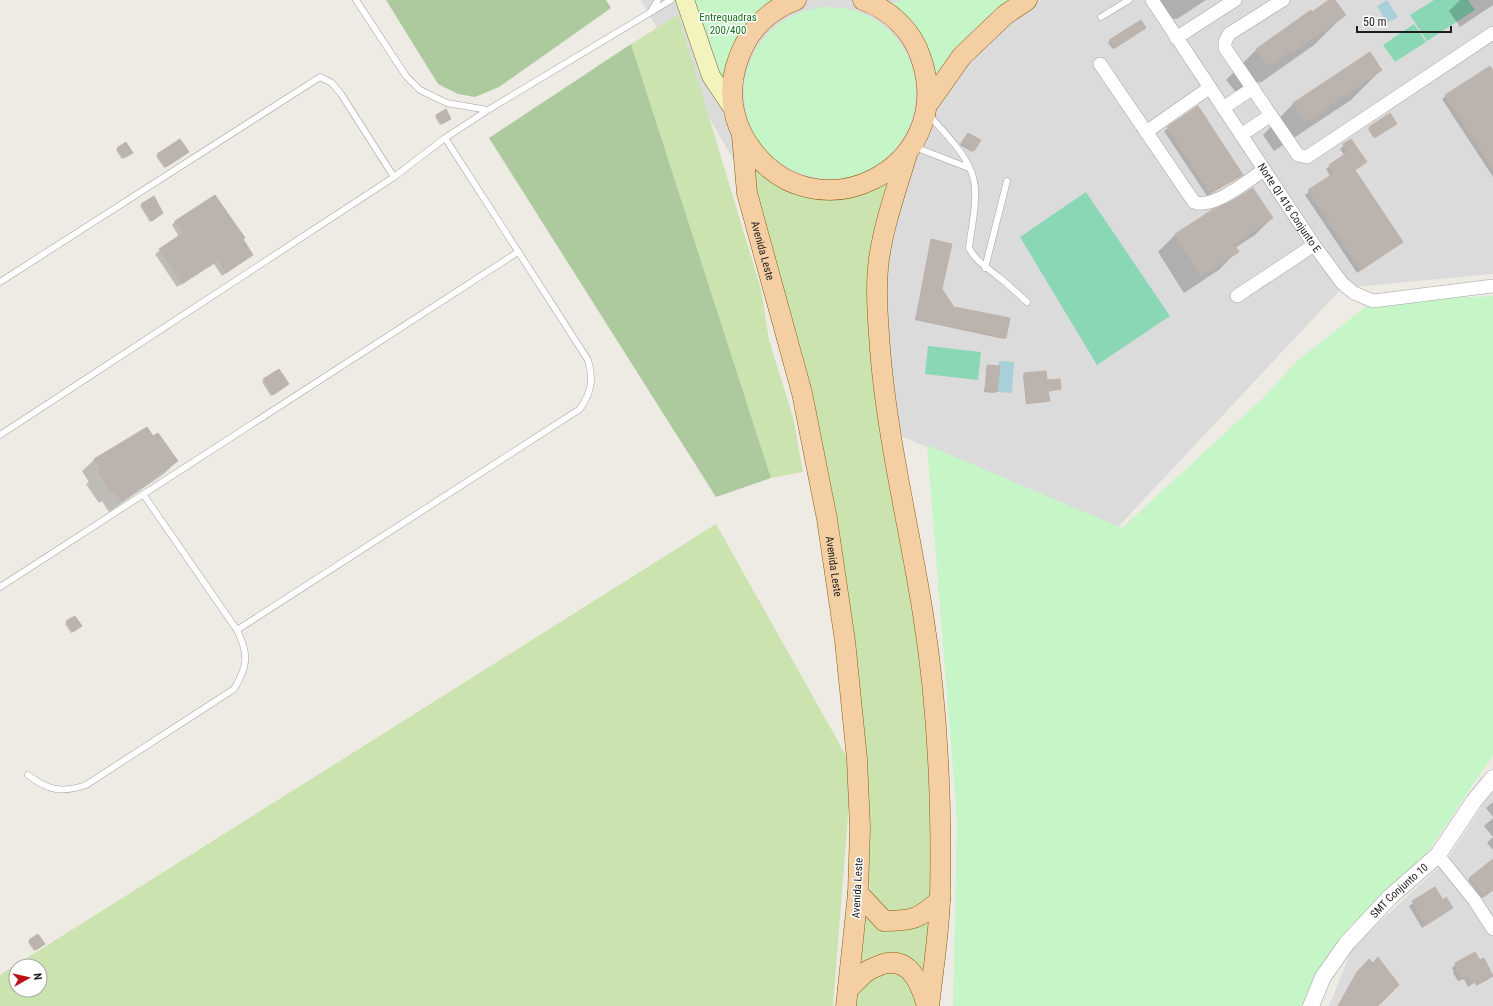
<svg xmlns="http://www.w3.org/2000/svg" width="1493" height="1006" viewBox="0 0 1493 1006" font-family="'Roboto Condensed',sans-serif">
  <style>
    .residential { fill: #dcdbdb }
    .grass { fill: #cbe4af; fill-rule: evenodd }
    .forest { fill: #acca9d }
    .park { fill: #c6f5c8 }
    .pitch { fill: #8ad7b6 }
    .water { fill: #a9cfd8 }
    .shadow { fill: #0003 }
    .building { fill: #bbb4ae; stroke: #bfb2a9 }
    .lines { fill: none; stroke-linecap: round; stroke-linejoin: round }
    .service-casing { stroke: #a2a2a2; stroke-width: 7 }
    .minor-casing { stroke: #a2a2a2; stroke-width: 14 }
    .tertiary-casing { stroke: #a2a2a2; stroke-width: 17 }
    .secondary-casing { stroke: #656c0e; stroke-width: 19 }
    .primary-casing { stroke: #8c5d0d; stroke-width: 21 }
    .service { stroke: #fff; stroke-width: 6 }
    .minor { stroke: #fff; stroke-width: 13 }
    .tertiary { stroke: #fff; stroke-width: 16 }
    .secondary { stroke: #f3f4bd; stroke-width: 18 }
    .primary { stroke: #f4cfa4; stroke-width: 20 }
    .labels { text-anchor: middle; stroke-width: 3; stroke-linejoin: round; paint-order: stroke }
    .park-label { font-size: 11px; fill: #15741a; stroke: #fff }
    .street-label { font-size: 11px; fill: #1e1e1e; stroke: #fff }
  </style>
  <rect width="100%" height="100%" fill="#eeebe5"/>
  <!-- residential -->
  <path class="residential" d="M641 0H1493V274L1342 288 1118 527 891 432Z
    M1493 789V1006H1329L1353 946 1447 860Z"/>
  <!-- grass -->
  <path class="grass" d="M678 15 761 289 769 340 793 417 803 472 771 478 631 44Z
    M745 145 795 185 903 158 884 306 929 761 933 887 927 917 908 924 873 902 867 871 829 519Z
    M716 524 852 766 833 1006H0V975ZM16 966H40V990H16Z
    M866 875 872 902 885 920 929 918 928 989 918 972H870L856 992Z
    M896 964 926 1006H854L856 994 871 973Z"/>
  <!-- forest -->
  <path class="forest" d="M386 0H606L611 8 499 87 475 97 458 94 438 84Z
    M631 44 771 478 716 497 489 138Z"/>
  <!-- park -->
  <path class="park" d="M695 0H788L761 18 730 98Z
    M901 0H1010L982 22 957 47 933 83 886 5Z
    M744 93a86 86 0 1 1 172 0a86 86 0 1 1-172 0Z
    M1493 296V755L1430 849 1343 936 1314 1006H953L957 820 927 445 1122 528 1263 398 1298 360 1373 301Z"/>
  <!-- pitch -->
  <path class="pitch" d="M1434 0H1468L1475 10 1427 41 1410 15Z
    M1414 24 1426 42 1395 62 1383 45Z
    M1086 192 1170 316 1097 365 1020 237Z
    M928 346 981 352 978 380 925 374Z"/>
  <!-- water -->
  <path class="water" d="M1387 0 1398 17 1387 23 1377 6Z
    M999 361 1014 362 1012 393 997 392Z"/>
  <!-- shadow -->
  <path class="shadow" d="M1149 0H1206L1177 19 1162 18Z
    M1331 0H1334L1344 15 1314 45 1260 83 1259 81 1238 95 1226 80 1257 49Z
    M1460 0H1493V5L1460 27 1449 11Z
    M1141 21 1143 29 1113 49 1108 43 1110 41Z
    M1369 53 1381 70 1351 100 1274 151 1263 135 1293 104Z
    M1493 73V177L1442 99 1446 96Z
    M1198 107 1242 175 1207 196 1164 131Z
    M437 115 449 120 440 125 435 117Z
    M1394 125 1374 138 1368 129 1370 128Z
    M968 134 973 150 972 152 960 145Z
    M1350 140 1366 162 1354 170 1402 242 1357 273 1305 195 1330 176 1326 169 1345 156 1340 149Z
    M118 148 130 154 122 159 116 150Z
    M186 153 164 168 156 156 158 155Z
    M142 205 160 215 150 222 140 206Z
    M1212 211 1272 218 1255 235 1235 248 1237 251 1220 269 1184 293 1158 252 1175 235Z
    M175 221 242 239 252 255 222 276 214 264 177 287 155 254 179 237 172 225Z
    M931 240 941 289 954 308 1005 338 1004 339 915 320Z
    M988 366 996 391 994 393 984 392Z
    M278 371 286 386 271 396 262 382Z
    M1024 374 1046 381 1060 389 1047 392 1048 400 1047 402 1026 404 1023 376Z
    M153 438 177 461 165 473 109 512 102 501 99 503 86 484 89 482 82 471 95 459Z
    M67 622 79 628 71 633 65 624Z
    M1493 802V817L1486 808Z
    M1493 818V837L1484 826Z
    M1493 837V850L1487 843Z
    M1493 860V889L1482 898 1468 880Z
    M1434 889 1442 901 1451 908 1422 928 1409 906Z
    M30 940 42 945 34 951 28 942Z
    M1369 960 1377 1006H1338L1354 977Z
    M1480 962 1493 975 1489 979 1476 986 1475 982 1468 987 1464 979 1458 981 1453 973 1454 972 1452 968 1456 964Z"/>
  <!-- building -->
  <path class="building" d="M1329 0H1335L1346 15 1312 39 1291 53 1290 51 1268 66 1256 49 1311 10 1312 12Z
    M1141 20 1146 28 1115 48 1109 40Z
    M1370 52 1382 70 1305 122 1293 103Z
    M1490 66 1493 71V168L1445 95Z
    M1198 106 1243 175 1210 193 1167 127Z
    M446 109 451 119 442 124 436 115Z
    M1390 113 1397 124 1376 137 1369 127Z
    M968 133 981 140 974 151 961 143Z
    M180 139 189 152 166 167 157 154Z
    M1351 139 1367 162 1355 170 1403 242 1361 270 1308 190 1334 173 1329 165 1348 152 1343 144Z
    M126 142 133 153 124 158 117 148Z
    M1253 188 1273 218 1234 244 1239 252 1201 276 1175 234 1212 210 1234 200Z
    M215 195 245 238 243 239 253 255 226 273 218 260 182 284 159 249 183 233 175 221Z
    M154 196 163 213 152 221 141 204Z
    M931 239 952 244 942 289 954 307 1010 318 1006 338 916 319Z
    M987 365 1000 366 997 392 985 390Z
    M279 369 289 384 273 395 263 379Z
    M1046 371 1047 380 1060 379 1061 389 1048 391 1050 401 1027 403 1024 373Z
    M147 427 153 436 158 433 178 461 121 501 114 490 111 492 98 471 101 469 94 459Z
    M75 616 82 626 73 632 66 621Z
    M1493 859V890L1484 897 1469 878Z
    M1435 887 1443 900 1446 897 1453 908 1426 925 1412 901Z
    M38 934 45 944 36 950 29 940Z
    M1475 952 1480 960 1484 958 1493 976 1480 983 1479 979 1472 984 1468 976 1462 978 1456 969 1457 967 1455 963Z
    M1378 957 1399 985 1378 1006H1338L1357 972 1369 959 1373 963Z"/>
  <g class="lines">
    <defs>
      <path id="service" d="M356 0 406 76 420 90 447 103 488 110 671 0
        M651 11 658 0
        M1101 17 1129 0
        M927 113C943 131 970 157 974 181 978 200 971 229 969 248 976 261 985 266 996 275 1007 283 1017 293 1027 302
        M912 146 969 168
        M985 268 1007 181
        M0 282 320 77 332 83 341 94 394 177
        M0 435 394 177 445 138 488 110
        M0 587 518 252
        M237 630 580 409C591 393 594 379 588 360L445 138
        M28 775C49 791 62 793 86 785L234 689C248 666 249 654 237 630L143 494"/>
      <g id="minor">
        <path id="s1" d="M1152 0 1314 245 1342 283 1354 293 1373 301 1493 286"/>
        <path d="M1283 0 1229 34 1225 42V48L1298 155 1307 157 1493 33"/>
        <path d="M1176 38 1235 0"/>
        <path d="M1100 64 1194 202C1213 210 1247 181 1264 170"/>
        <path d="M1223 108 1253 88"/>
        <path d="M1146 132 1209 88"/>
        <path d="M1241 135 1271 115"/>
        <path d="M1237 296 1314 245"/>
        <path d="M1438 855 1475 901 1493 929"/>
      </g>
      <g id="tertiary">
        <path id="s2" d="M1311 1006 1323 977 1347 943 1390 897 1438 855 1474 801 1493 778"/>
      </g>
      <path id="secondary" d="M685 0 711 76 733 109"/>
      <g id="primary">
        <path d="M796 0C765 11 745 35 736 66 728 93 733 122 748 144 813 242 959 169 921 58 912 30 890 10 863 0"/>
        <path d="M928 104 962 56 1005 15 1027 0"/>
        <path id="s3" d="M742 135 747 193 802 393 827 519 845 641 857 759 860 827 858 893 846 1006"/>
        <path d="M907 154C897 188 884 223 879 259 875 289 878 319 880 349 887 438 909 526 923 614 938 707 942 804 940 899 939 934 933 970 929 1006"/>
        <path d="M858 893 884 921C912 921 919 919 940 900"/>
        <path d="M848 989C855 983 861 975 869 970 872 968 877 967 880 965 909 954 921 984 927 1006"/>
      </g>
    </defs>
    <!-- service casing -->
    <use href="#service" class="service-casing"/>
    <!-- minor casing -->
    <use href="#minor" class="minor-casing"/>
    <!-- tertiary casing -->
    <use href="#tertiary" class="tertiary-casing"/>
    <!-- secondary casing -->
    <use href="#secondary" class="secondary-casing"/>
    <!-- primary casing -->
    <use href="#primary" class="primary-casing"/>
    <!-- service -->
    <use href="#service" class="service"/>
    <!-- minor -->
    <use href="#minor" class="minor"/>
    <!-- tertiary -->
    <use href="#tertiary" class="tertiary"/>
    <!-- secondary -->
    <use href="#secondary" class="secondary"/>
    <!-- primary -->
    <use href="#primary" class="primary"/>
  </g>
  <g class="labels">
    <!-- park labels -->
    <g class="park-label">
      <text x="728" y="21">Entrequadras<tspan x="728" dy="13">200/400</tspan></text>
    </g>
    <!-- street labels -->
    <g class="street-label">
      <text dy="4" stroke="none"><textPath href="#s1" startOffset="249">Norte QI 416 Conjunto E</textPath></text>
      <text dy="4" stroke="none"><textPath href="#s3" startOffset="118">Avenida Leste</textPath></text>
      <text dy="4" stroke="none"><textPath href="#s3" startOffset="442">Avenida Leste</textPath></text>
      <text transform="translate(857 888) rotate(-87)" y="4">Avenida Leste</text>
      <text dy="4" stroke="none"><textPath href="#s2" startOffset="147">SMT Conjunto 10</textPath></text>
    </g>
  </g>
  <!-- north arrow -->
  <g transform="translate(28 978) rotate(82)"><circle r="19" fill="#ffffff" stroke="#a5a5a5"/>
  <path d="M0-3L7 15L0 10L-7 15Z" fill="#bb1117"/>
  <text y="-6" font-size="11" font-weight="bold" text-anchor="middle" fill="#1e1e1e">N</text>
  </g>
  <!-- scale -->
  <path d="M1357 26v6h94v-6" fill="none" stroke="#1e1e1e" stroke-width="2"/>
  <text x="1363" y="26" font-size="12" fill="#1e1e1e" stroke="#ffffff" stroke-width="3" paint-order="stroke">50 m</text>
</svg>
